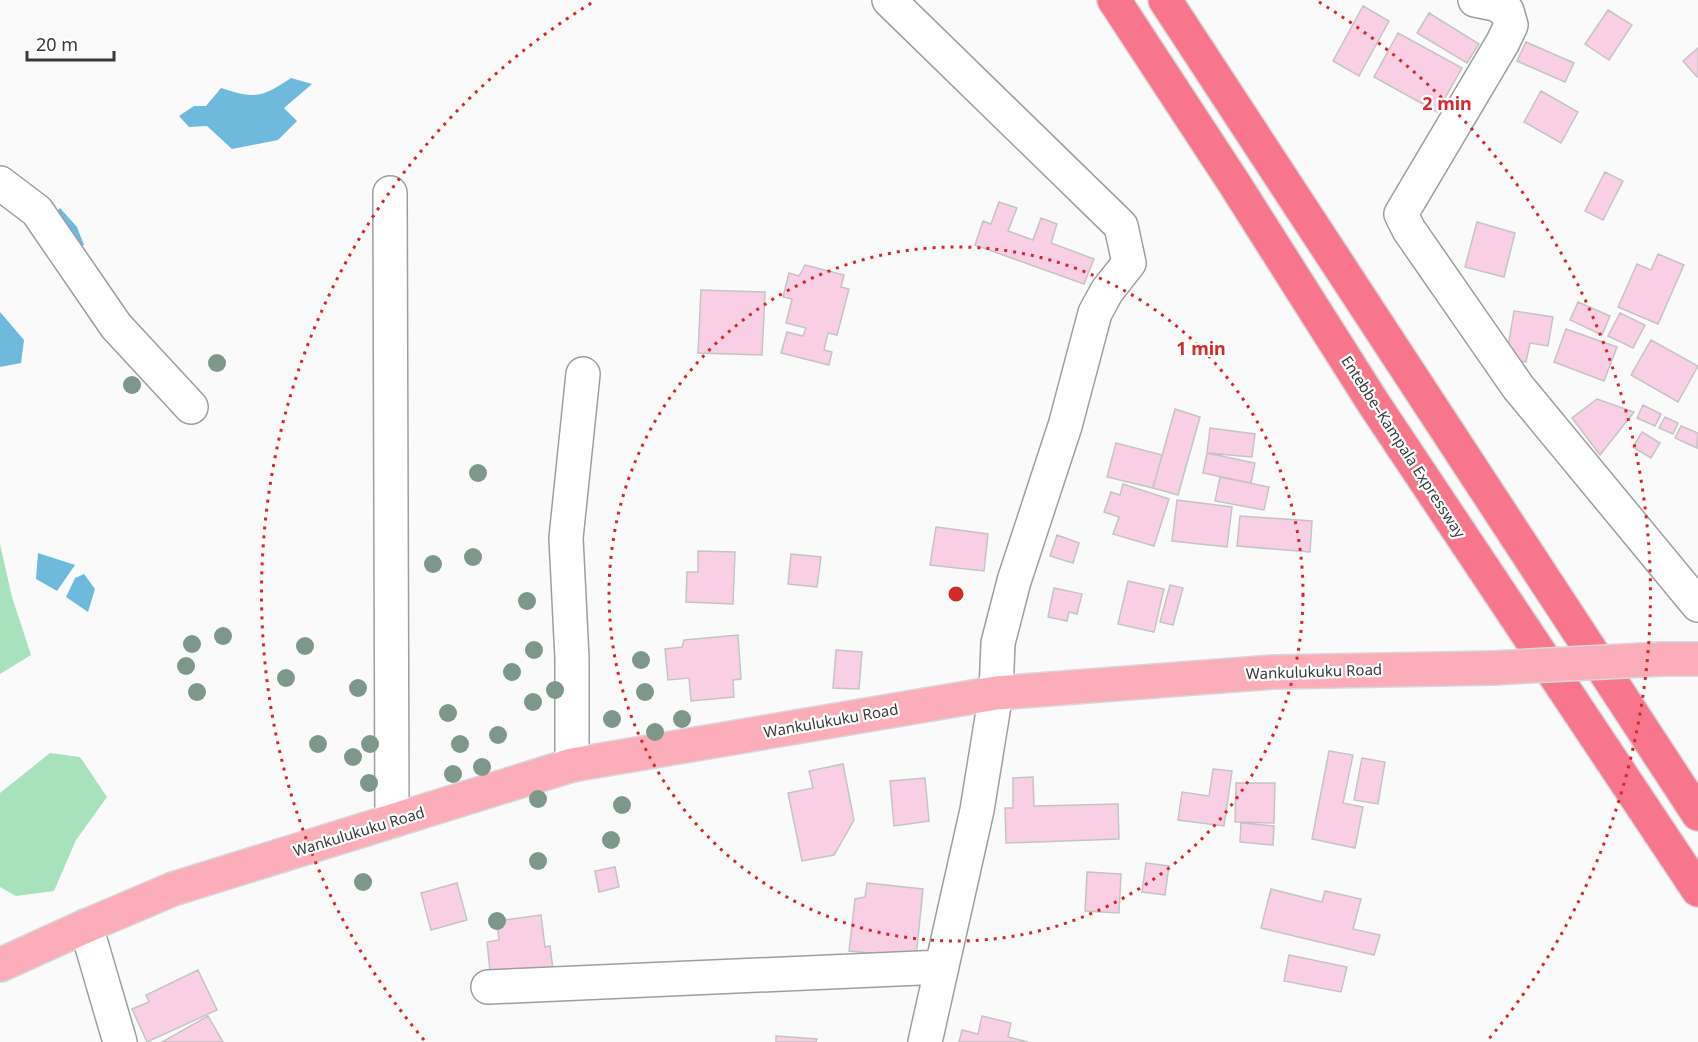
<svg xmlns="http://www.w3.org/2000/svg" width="1698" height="1042" viewBox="0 0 1698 1042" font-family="'Noto Sans',sans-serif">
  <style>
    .green { fill: #a7e2bd }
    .water { fill: #6eb9dc }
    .building { fill: #f8cfe4; stroke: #c5c4c4; stroke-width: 1.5 }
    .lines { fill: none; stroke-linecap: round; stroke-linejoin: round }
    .minor-casing { stroke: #9d9e9f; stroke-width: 36 }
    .major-casing { stroke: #d7d7d7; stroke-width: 36 }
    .highway-casing { stroke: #d7d7d7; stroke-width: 36 }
    .minor { stroke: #fff; stroke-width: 33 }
    .major { stroke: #fbadba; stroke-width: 33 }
    .highway { stroke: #f8768c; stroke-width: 33 }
    .major-bridge-casing { stroke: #d7d7d7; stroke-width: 36; stroke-linecap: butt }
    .major-bridge { stroke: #fbadba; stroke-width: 33 }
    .tree { fill: #7d988a }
    .ring { fill: none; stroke: #d62828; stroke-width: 3; stroke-dasharray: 3 6 }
    .labels { text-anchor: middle; stroke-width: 4.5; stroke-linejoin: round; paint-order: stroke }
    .street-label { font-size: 15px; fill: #393939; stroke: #fff }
    .centre { fill: #d62828; stroke: #fff; stroke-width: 3 }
    .ring-label { font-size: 18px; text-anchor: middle; font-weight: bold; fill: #d62828; stroke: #fff; stroke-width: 4.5; stroke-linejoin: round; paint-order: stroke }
  </style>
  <rect width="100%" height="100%" fill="#fafafb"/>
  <!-- green -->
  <path class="green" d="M0 544 12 597 31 655 0 674Z
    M50 753 80 757 107 797 76 840 54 891 16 896 0 887V793Z"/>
  <!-- water -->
  <path class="water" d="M291 78 312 84 284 108 297 121 278 140 232 149 207 126 189 127 179 116 194 106H206L221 88C255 99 261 98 291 78Z
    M60 208 77 227 84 245 69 251 48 221Z
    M0 312 24 340 21 363 0 367Z
    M38 553 75 565 57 591 36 579Z
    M84 574 95 589 88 612 66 597 75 578Z"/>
  <!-- building -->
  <path class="building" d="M1363 6 1389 21 1359 76 1333 61Z
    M1608 10 1632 25 1609 60 1585 44Z
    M1429 13 1479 44 1467 63 1417 33Z
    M1398 33 1462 68 1437 112 1374 77Z
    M1526 42 1574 63 1565 82 1517 61Z
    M1698 48V76L1697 77 1683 61Z
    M1541 91 1578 112 1561 143 1524 122Z
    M1605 172 1623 181 1603 220 1585 211Z
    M999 202 1017 208 1008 231 1033 240 1041 218 1057 224 1051 243 1094 259 1084 284 975 245 983 221 991 224Z
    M1477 222 1515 233 1504 277 1465 267Z
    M1658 254 1684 265 1658 324 1618 307 1637 264 1651 270Z
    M805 265 844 275 841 287 849 289 837 335 828 333 824 350 832 352 829 365 781 353 787 332 803 336 806 328 786 323 792 299 783 297 789 273 799 276Z
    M701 290 765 292 762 355 698 353Z
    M1578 302 1610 316 1602 335 1570 320Z
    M1514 311 1553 317 1548 346 1530 343 1526 362 1506 359Z
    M1620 313 1645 325 1633 348 1608 336Z
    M1566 329 1617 347 1604 381 1554 362Z
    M1651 340 1698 366 1678 402 1631 375Z
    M1597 399 1634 412 1600 455 1572 418Z
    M1643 405 1661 414 1655 426 1637 418Z
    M1175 409 1200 417 1178 495 1153 488Z
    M1665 417 1678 423 1673 434 1659 428Z
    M1681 426 1698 433 1697 448 1675 438Z
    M1210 428 1255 434 1252 457 1207 453Z
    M1642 432 1660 443 1651 458 1633 447Z
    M1116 443 1162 455 1153 488 1107 477Z
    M1207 453 1255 463 1251 483 1203 473Z
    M1220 477 1269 487 1264 510 1215 501Z
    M1123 484 1169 499 1154 546 1113 534 1119 517 1104 512 1111 492 1120 495Z
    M1177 500 1232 507 1227 547 1172 541Z
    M1240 516 1312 521 1310 552 1237 546Z
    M936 527 988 534 984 571 930 565Z
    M1057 535 1079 543 1073 563 1050 556Z
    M698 551 735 552 733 604 686 602 687 572H698Z
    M791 554 821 557 817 587 788 584Z
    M1128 581 1164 589 1154 632 1118 624Z
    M1170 585 1183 588 1173 625 1160 622Z
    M1054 588 1082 594 1077 614 1069 612 1067 621 1048 617Z
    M738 635 741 679 733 680 734 697 691 701 689 678 668 680 665 649 682 647 684 640Z
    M836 650 862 652 859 689 833 688Z
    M1329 751 1353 755 1343 803 1363 807 1355 848 1312 839Z
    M1362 758 1385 762 1378 804 1354 800Z
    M843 764 854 820 834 855 802 861 788 793 813 788 809 771Z
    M1213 769 1232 771 1224 826 1178 820 1182 792 1209 796Z
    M1033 777 1034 806 1118 804 1119 839 1006 843 1005 808H1013V778Z
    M925 778 929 821 894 826 890 781Z
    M1236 783H1275L1274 823 1235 822Z
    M1241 823 1274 826 1273 845 1240 842Z
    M1146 863 1169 866 1165 895 1142 892Z
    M615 867 619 887 599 892 595 871Z
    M1087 872 1121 874 1119 913 1085 911Z
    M457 883 467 920 431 930 421 893Z
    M867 883 923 889 916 957 849 951 855 899 865 897Z
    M1271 889 1322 902 1325 891 1361 899 1353 929 1380 935 1374 955 1261 928Z
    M541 915 545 947 550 946 554 977 490 971 487 942 499 940 497 921Z
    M1289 955 1347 967 1341 992 1284 981Z
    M198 970 217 1010 147 1042 132 1009 149 1002 146 995Z
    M208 1016 223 1042H162Z
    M982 1016 1011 1023 1008 1037 1028 1042H959L962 1030 978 1034Z
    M776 1036 817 1039 816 1042H776Z"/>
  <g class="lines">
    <defs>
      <path id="minor" d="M889 0 1121 226 1129 263 1107 291 1095 313 1065 426 1014 581 998 643 996 693 977 810 925 1042
        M1475 0 1495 4 1507 11 1511 25 1503 42 1401 214 1409 230 1518 387 1698 605
        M0 183 37 211 116 326 191 407
        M390 193 392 821
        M572 765V658L566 538 583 374
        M86 926 120 1042
        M488 987 942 967"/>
      <path id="major" d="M1662 659H1698
        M0 965 86 926 173 889 572 765 996 693 1274 672 1493 668"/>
      <path id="highway" d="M1114 0 1234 183 1374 404 1698 890
        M1165 0 1698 814"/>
    </defs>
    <!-- minor casing -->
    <use href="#minor" class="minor-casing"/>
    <!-- major casing -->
    <use href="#major" class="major-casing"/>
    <!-- highway casing -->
    <use href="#highway" class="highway-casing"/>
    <!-- minor -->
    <use href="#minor" class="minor"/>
    <!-- major -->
    <use href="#major" class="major"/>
    <!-- highway -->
    <use href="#highway" class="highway"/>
    <defs>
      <path id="major-bridge" d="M1493 668 1662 659"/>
    </defs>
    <!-- major-bridge casing -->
    <use href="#major-bridge" class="major-bridge-casing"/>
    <!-- major-bridge -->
    <use href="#major-bridge" class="major-bridge"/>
  </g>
  <!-- trees -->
  <g class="tree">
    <circle cx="217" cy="363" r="9"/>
    <circle cx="132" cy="385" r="9"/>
    <circle cx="478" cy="473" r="9"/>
    <circle cx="473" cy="557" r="9"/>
    <circle cx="433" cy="564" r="9"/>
    <circle cx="527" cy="601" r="9"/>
    <circle cx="223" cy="636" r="9"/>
    <circle cx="192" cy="644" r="9"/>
    <circle cx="305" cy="646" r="9"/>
    <circle cx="534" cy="650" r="9"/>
    <circle cx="641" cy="660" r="9"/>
    <circle cx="186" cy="666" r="9"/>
    <circle cx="512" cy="672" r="9"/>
    <circle cx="286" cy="678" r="9"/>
    <circle cx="358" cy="688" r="9"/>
    <circle cx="555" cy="690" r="9"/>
    <circle cx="197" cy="692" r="9"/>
    <circle cx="645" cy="692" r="9"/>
    <circle cx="533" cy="702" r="9"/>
    <circle cx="448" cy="713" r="9"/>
    <circle cx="612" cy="719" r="9"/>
    <circle cx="682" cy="719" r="9"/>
    <circle cx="655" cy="732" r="9"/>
    <circle cx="498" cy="735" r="9"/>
    <circle cx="318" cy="744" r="9"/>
    <circle cx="370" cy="744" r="9"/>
    <circle cx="460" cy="744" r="9"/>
    <circle cx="353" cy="757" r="9"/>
    <circle cx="482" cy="767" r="9"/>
    <circle cx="453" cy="774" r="9"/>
    <circle cx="369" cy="783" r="9"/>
    <circle cx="538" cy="799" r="9"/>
    <circle cx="622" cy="805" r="9"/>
    <circle cx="611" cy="840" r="9"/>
    <circle cx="538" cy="861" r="9"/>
    <circle cx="363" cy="882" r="9"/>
    <circle cx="497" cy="921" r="9"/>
  </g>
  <!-- distance rings -->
  <g class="ring">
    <circle cx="956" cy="594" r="347"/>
    <path d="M424 1040A694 694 0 0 1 593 2M1319 2A694 694 0 0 1 1488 1040"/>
  </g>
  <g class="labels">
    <!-- street labels -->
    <g class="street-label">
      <text transform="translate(1403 447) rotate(57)" y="5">Entebbe–Kampala Expressway</text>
      <text transform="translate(1314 672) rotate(-2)" y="5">Wankulukuku Road</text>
      <text transform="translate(831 721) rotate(-10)" y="5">Wankulukuku Road</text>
      <text transform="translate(359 832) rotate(-17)" y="5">Wankulukuku Road</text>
    </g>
  </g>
  <circle cx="956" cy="594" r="9" class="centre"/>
  <g class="ring-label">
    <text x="1447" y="110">2 min</text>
    <text x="1201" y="355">1 min</text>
  </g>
  <!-- scale -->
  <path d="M27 51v9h87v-9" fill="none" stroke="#393939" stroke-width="3"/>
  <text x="36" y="51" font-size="18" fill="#393939" stroke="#ffffff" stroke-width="4.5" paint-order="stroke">20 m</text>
</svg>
